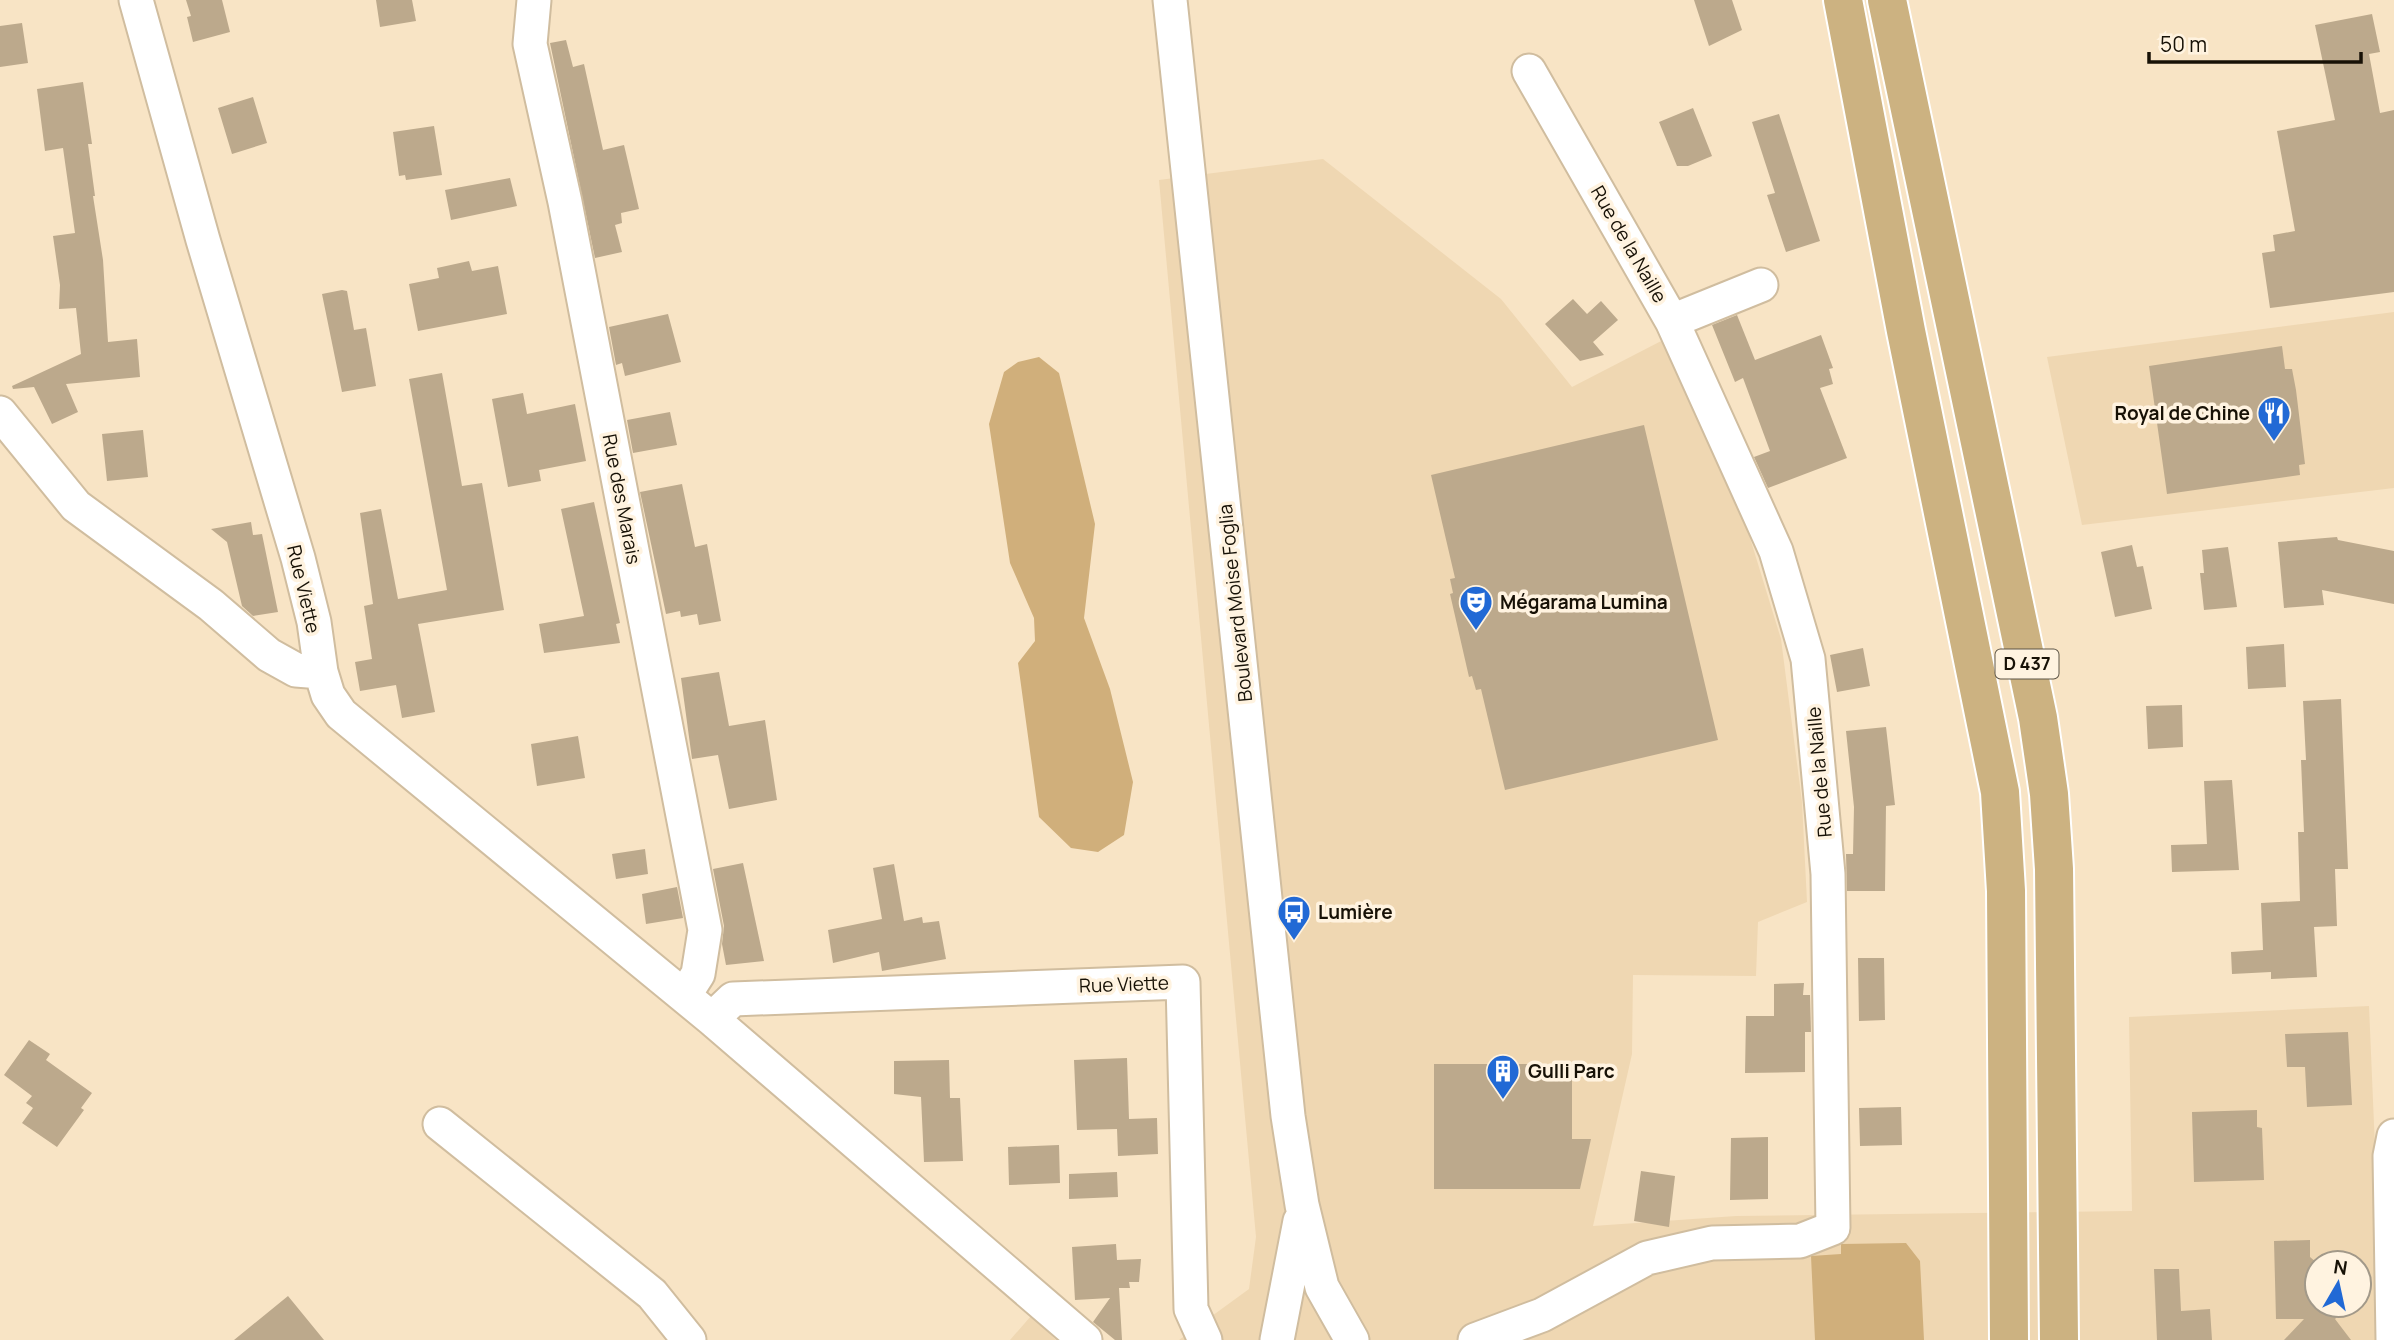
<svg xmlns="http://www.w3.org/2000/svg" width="2394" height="1340" viewBox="0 0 2394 1340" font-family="Manrope,sans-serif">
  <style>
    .built { fill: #efd7b2; fill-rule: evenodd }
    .green { fill: #d0af7b }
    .building { fill: #bca98c }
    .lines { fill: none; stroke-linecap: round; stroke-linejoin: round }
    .minor-casing { stroke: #d0bd9f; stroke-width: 37 }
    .primary-casing { stroke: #fff; stroke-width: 42 }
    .minor { stroke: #fff; stroke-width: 33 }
    .primary { stroke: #ccb281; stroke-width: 38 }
    .labels { text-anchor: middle; stroke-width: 7; stroke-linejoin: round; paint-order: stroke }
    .shield { fill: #fff3e0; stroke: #5d5547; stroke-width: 2 }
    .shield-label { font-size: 18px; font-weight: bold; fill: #171106 }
    .street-label { font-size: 19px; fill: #171106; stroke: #fff3e0 }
    .poi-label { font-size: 19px; font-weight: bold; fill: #171106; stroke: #fff3e0; text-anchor: start }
  </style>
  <rect width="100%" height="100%" fill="#f8e4c5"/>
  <!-- built -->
  <path class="built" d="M1323 159 1501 299 1572 387 1667 338 1739 502 1781 639 1802 802 1807 902 1758 922 1756 976 1633 975 1632 1054 1593 1226 1736 1216 2132 1211 2129 1017 2369 1006 2377 1195 2394 1340H1179L1249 1289 1256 1237 1159 180ZM2317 1263H2359V1305H2317Z
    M2394 312V488L2082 525 2047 357Z
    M1031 1316 1056 1340H1010Z"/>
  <!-- green -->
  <path class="green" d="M1039 357 1059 373 1095 524 1084 618 1110 689 1133 782 1124 835 1098 852 1071 848 1039 817 1018 663 1035 641 1034 618 1010 563 989 424 1004 372 1018 362Z
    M1906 1243 1920 1261 1924 1340H1815L1811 1256 1841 1254V1244Z"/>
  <!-- building -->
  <path class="building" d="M186 0H222L230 32 193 42 187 17 191 16Z
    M376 0H412L416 21 380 27Z
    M1694 0H1732L1742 30 1709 46Z
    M2372 14 2380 52 2369 54 2380 113 2394 110V292L2270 308 2262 253 2275 251 2273 235 2295 231 2277 131 2335 120 2315 25Z
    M22 23 28 63 0 67V26Z
    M566 40 573 67 584 64 603 150 624 145 639 209 621 213 622 223 615 225 622 252 595 258 550 43Z
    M83 82 92 144H88L95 196H93L103 260 108 342 137 339 140 377 66 384 78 412 52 424 34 387 13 389 12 386 81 354 76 308 59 309 60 285 53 236 75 233 63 148 45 151 37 89Z
    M253 97 267 143 232 154 218 108Z
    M1693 108 1712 156 1688 166H1677L1659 122Z
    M1779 114 1820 241 1786 252 1767 195 1775 193 1752 122Z
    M434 126 442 175 406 180 405 175 399 176 393 132Z
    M510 178 517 206 451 220 445 190Z
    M469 261 472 271 498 266 507 314 418 331 409 284 439 278 437 268Z
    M342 290 347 291 354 330 366 328 376 386 342 392 322 294Z
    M1573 299 1587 314 1601 301 1618 320 1593 342 1604 355 1580 361 1545 324Z
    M668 314 681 362 625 376 622 363 616 365 609 327Z
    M1737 315 1755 360 1821 335 1833 368 1829 369 1833 384 1820 388 1847 458 1768 488 1754 457 1770 451 1743 378 1735 382 1712 325Z
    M2282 346 2285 369H2292L2296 390 2305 464 2299 465 2300 475 2167 494 2149 366Z
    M442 373 462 486 482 483 504 610 418 624 435 712 402 718 396 685 360 691 355 662 372 659 364 606 373 604 360 513 381 509 398 599 447 590 409 379Z
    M523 393 527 414 575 404 586 461 539 470 541 481 508 487 492 399Z
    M670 412 677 445 633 453 627 420Z
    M1644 425 1718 740 1505 790 1481 689 1476 690 1472 676 1469 677 1450 594 1453 593 1450 579 1455 578 1431 475Z
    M143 430 148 477 107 481 102 434Z
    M682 484 695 547 707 544 721 621 699 625 697 614 681 617 680 611 666 614 640 492Z
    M594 502 620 623 616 624 620 643 544 653 539 624 584 616 561 509Z
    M251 522 253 535 262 534 278 612 253 616 242 606 227 542 211 529Z
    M2337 537 2338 540 2394 551V604L2322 590 2324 605 2284 608 2278 542Z
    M2132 545 2137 567 2143 566 2152 609 2115 617 2101 552Z
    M2228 547 2237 607 2204 610 2200 573H2204L2202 550Z
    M2284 644 2286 687 2248 689 2246 647Z
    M1863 648 1870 686 1837 692 1830 655Z
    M719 672 729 726 765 720 777 800 729 809 718 755 692 759 681 678Z
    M2341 699 2348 869H2335L2337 926 2314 927 2317 977 2271 979V972L2232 974 2231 952 2263 950 2261 903 2300 901 2298 832H2304L2301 760H2306L2303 701Z
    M2182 705 2183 747 2148 749 2146 706Z
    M1886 727 1895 805 1886 806 1885 891H1847L1846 854H1853L1854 807 1846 731Z
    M578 736 585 778 537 786 531 744Z
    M2232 780 2239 870 2172 872 2171 845 2207 844 2204 781Z
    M645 849 648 874 616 879 612 854Z
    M743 863 764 961 726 965 722 944 724 926 713 869Z
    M894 864 904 921 922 917 923 923 939 921 946 959 882 971 879 952 833 963 828 930 882 919 873 868Z
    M677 887 683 918 646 924 642 894Z
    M1858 958H1884L1885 1020 1859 1021Z
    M1804 983 1803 995H1810L1811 1032H1805V1072L1745 1073 1746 1016H1774V984Z
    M2348 1032 2352 1105 2307 1107 2305 1067H2287L2285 1034Z
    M29 1040 50 1054 46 1060 92 1093 81 1108 84 1110 57 1147 22 1123 33 1108 26 1103 32 1096 4 1075Z
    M1127 1058 1129 1119 1157 1118 1158 1154 1118 1156 1117 1129 1077 1130 1074 1060Z
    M949 1060 950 1098H960L963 1161 924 1162 921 1097 894 1094V1061Z
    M1434 1064H1572V1139H1591L1580 1189H1434Z
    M1901 1107 1902 1145 1860 1146 1859 1108Z
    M2257 1110V1127L2262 1128 2264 1180 2194 1182 2192 1112Z
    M1768 1137V1199L1730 1200 1731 1138Z
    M1059 1145 1060 1183 1009 1185 1008 1147Z
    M1641 1171 1675 1176 1669 1227 1634 1221Z
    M1117 1172 1118 1197 1069 1199V1174Z
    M2310 1240V1257L2317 1263V1305H2349L2335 1319 2351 1340H2284L2304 1319H2276L2274 1241Z
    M1116 1244 1117 1260 1141 1259 1139 1282H1129L1130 1288H1119L1122 1340H1115L1093 1322 1110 1298 1075 1300 1072 1247Z
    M2154 1269H2179L2181 1311 2210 1309 2212 1340H2157Z
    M288 1296 324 1340H234Z"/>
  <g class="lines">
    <defs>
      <path id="minor" d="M136 0 203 240 298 558 314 622 321 672 328 695 341 714 712 1019 1085 1340
        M534 0 530 44 565 202 705 930 698 974 684 996
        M1170 0 1288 1116 1302 1205 1322 1287 1352 1340
        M1672 321 1761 285
        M0 413 76 506 211 605 269 655 296 670 321 672
        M712 1019 733 999 1183 982 1191 1309 1205 1340
        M440 1124 652 1294 689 1340
        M1277 1340 1300 1221
        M1475 1340 1542 1315 1647 1258 1712 1243 1800 1241 1833 1228 1828 874 1808 659 1776 551 1672 321 1529 71
        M2393 1340 2390 1156 2394 1136"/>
      <path id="primary" d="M1843 0 1906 331 2000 792 2006 891 2009 1340
        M1887 0 2038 718 2049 794 2054 869 2059 1340"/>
    </defs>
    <!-- minor casing -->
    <use href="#minor" class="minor-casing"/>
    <!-- primary casing -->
    <use href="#primary" class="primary-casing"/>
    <!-- minor -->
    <use href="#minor" class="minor"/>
    <!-- primary -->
    <use href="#primary" class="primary"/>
  </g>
  <!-- icons -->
  <defs>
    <symbol id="restaurant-pin" viewBox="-11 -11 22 30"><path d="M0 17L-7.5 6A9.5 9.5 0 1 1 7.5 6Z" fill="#2169d5" stroke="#fff3e0"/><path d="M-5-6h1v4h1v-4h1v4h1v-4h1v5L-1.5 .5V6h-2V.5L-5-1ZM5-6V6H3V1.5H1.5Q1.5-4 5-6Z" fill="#fff"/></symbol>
    <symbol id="theatre-pin" viewBox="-11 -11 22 30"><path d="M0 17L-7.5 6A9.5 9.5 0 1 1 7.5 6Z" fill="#2169d5" stroke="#fff3e0"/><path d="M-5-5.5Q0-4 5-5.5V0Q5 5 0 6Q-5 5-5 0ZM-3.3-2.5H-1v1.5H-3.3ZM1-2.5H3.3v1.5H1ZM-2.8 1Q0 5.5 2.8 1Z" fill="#fff"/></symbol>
    <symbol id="bus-pin" viewBox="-11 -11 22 30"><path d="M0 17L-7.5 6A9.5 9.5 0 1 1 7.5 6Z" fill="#2169d5" stroke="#fff3e0"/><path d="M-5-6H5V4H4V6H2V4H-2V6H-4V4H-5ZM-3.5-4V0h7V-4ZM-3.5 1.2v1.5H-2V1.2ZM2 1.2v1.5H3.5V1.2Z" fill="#fff"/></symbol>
    <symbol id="building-pin" viewBox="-11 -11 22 30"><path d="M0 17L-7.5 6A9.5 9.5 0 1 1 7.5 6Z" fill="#2169d5" stroke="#fff3e0"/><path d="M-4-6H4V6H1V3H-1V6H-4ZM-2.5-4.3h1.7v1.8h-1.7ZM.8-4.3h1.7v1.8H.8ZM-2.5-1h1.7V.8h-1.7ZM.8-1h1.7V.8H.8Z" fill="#fff"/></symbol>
  </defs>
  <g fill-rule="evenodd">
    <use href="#restaurant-pin" x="2255" y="394" width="38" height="52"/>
    <use href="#theatre-pin" x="1457" y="583" width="38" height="52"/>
    <use href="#bus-pin" x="1275" y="893" width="38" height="52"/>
    <use href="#building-pin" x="1484" y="1052" width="38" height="52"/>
  </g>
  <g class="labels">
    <!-- shield labels -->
    <rect class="shield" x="1995.5" y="649.5" width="63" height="29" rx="5"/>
    <g class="shield-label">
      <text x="2027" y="670">D 437</text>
    </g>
    <!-- street labels -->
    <g class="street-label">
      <text transform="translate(1629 244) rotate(60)" y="7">Rue de la Naille</text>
      <text transform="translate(622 499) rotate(79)" y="7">Rue des Marais</text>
      <text transform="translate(304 589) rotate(77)" y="7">Rue Viette</text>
      <text transform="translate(1235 603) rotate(-96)" y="7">Boulevard Moise Foglia</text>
      <text transform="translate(1819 772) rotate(-95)" y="7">Rue de la Naille</text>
      <text transform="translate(1124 984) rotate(-2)" y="7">Rue Viette</text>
    </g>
    <!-- poi labels -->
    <g class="poi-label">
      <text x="2250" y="420" text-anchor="end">Royal de Chine</text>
      <text x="1500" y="609">Mégarama Lumina</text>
      <text x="1318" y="919">Lumière</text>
      <text x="1528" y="1078">Gulli Parc</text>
    </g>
  </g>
  <!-- north arrow -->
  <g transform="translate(2338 1284) rotate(9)"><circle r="33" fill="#fff3e0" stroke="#a29989" stroke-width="2"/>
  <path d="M0-5L12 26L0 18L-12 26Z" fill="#2169d5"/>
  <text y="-10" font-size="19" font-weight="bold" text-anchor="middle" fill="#171106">N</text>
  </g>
  <!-- scale -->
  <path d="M2149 52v10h212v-10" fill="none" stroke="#171106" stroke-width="3.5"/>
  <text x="2160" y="52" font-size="21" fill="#171106" stroke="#fff3e0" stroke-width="5" paint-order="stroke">50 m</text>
</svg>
